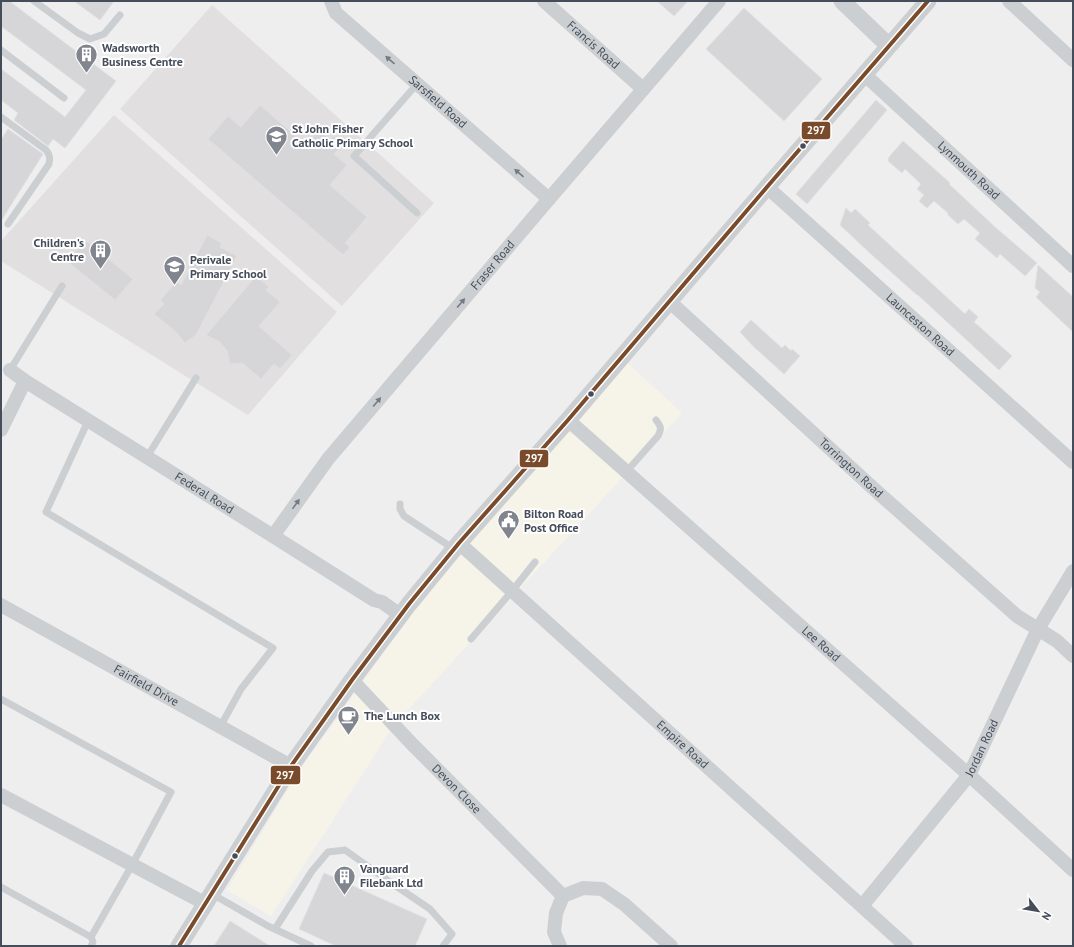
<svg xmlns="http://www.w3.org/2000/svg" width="1074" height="947" viewBox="0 0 1074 947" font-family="'PT Sans',sans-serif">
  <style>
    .commercial { fill: #f6f4e9 }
    .education { fill: #e1dfe0 }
    .building { fill: #d6d6d9; stroke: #e0e0e1 }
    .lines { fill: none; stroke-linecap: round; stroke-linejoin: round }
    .service { stroke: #cccfd2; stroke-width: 7 }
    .minor { stroke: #cccfd2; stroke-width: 14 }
    .tertiary { stroke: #cccfd2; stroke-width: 17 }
    .bus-1-casing { stroke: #fff; stroke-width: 7 }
    .bus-1 { stroke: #7a4b2a; stroke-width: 4 }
    .oneway { fill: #747a84 }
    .bus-dot { fill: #454d5a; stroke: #fff; stroke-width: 1.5 }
    .labels { text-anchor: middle; stroke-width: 4; stroke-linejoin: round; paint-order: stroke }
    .street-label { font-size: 12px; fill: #454d5a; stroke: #fff }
    .poi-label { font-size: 12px; font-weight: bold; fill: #454d5a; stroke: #fff; text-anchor: start }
    .line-badge { stroke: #fff; stroke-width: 1.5 }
    .badge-label { font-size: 11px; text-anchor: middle; font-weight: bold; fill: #fff }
  </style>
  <rect width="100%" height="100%" fill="#efeeee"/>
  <!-- commercial -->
  <path class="commercial" d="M623 359 682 413 394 725 271 916 227 890 300 770 394 638 466 541Z"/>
  <!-- education -->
  <path class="education" d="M212 5 434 203 342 306 120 109Z
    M114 115 337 312 248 415 1 261V241Z"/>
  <!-- building -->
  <path class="building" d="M1 1H9L116 81 65 148 53 139 48 146 14 120 18 113 1 100V69L65 117 86 90 1 26Z
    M74 1H114L100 20Z
    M657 1H688L674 16Z
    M744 8 822 79 784 121 706 49Z
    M876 100 887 110 807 204 796 194Z
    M260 105 306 145 319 130 330 140 333 136 343 145 334 154 347 165 330 185 367 217 345 243 350 247 343 255 208 139 228 116 241 127Z
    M8 129 43 154 1 221V140Z
    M903 141 950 183 949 184 995 227 1037 263 1025 276 1000 254 997 258 975 239 980 233 964 219 958 224 948 215V213L934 201 927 208 919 201 924 195 917 189 921 184 905 169 902 173 888 161 889 157Z
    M846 208 851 213 855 209 870 223 868 225 965 314 969 309 978 317 974 322 1012 356 999 370 918 295H917L872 255 840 225Z
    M207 235 222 243 220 247 237 256 196 335 185 343 176 332 154 314 164 304 160 300 177 281 181 285Z
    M85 240 133 279 115 300 67 261Z
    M1038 265 1073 297V332L1036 297 1040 292 1035 288Z
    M256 276 269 287 266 290 280 302 259 326 292 355 280 369 274 364 261 379 242 363 230 364 227 351 220 342 206 335Z
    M751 320 782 348 785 345 791 351 792 349 800 356 784 374 754 347 740 332Z
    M324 873 427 919 415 946H336L299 929Z
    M230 921 270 946H214Z"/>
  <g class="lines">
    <!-- service -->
    <path class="service" d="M34 1 78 33 90 39 104 34 120 15
      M1 50 64 98
      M417 84 354 156 417 213
      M1 117 46 150C50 155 50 158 49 164L8 224
      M10 370 62 286
      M88 421 46 512 273 648 241 689 220 727
      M147 457 196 378
      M626 472 658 436C662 428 661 427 656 420
      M400 504V509L404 516 454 549
      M471 639 512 591 535 562
      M1 699 171 792 132 865 91 937 1 887
      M212 894 268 926 311 946
      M275 929 312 871 328 852 345 850 390 882 430 909 452 934 443 946
      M91 937 93 942 91 946"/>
    <!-- minor -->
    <g class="minor">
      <path id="s1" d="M331 1 336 13 549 199"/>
      <path id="s2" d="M544 1 643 89"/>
      <path d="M1009 1 1073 60"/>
      <path id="s3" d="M865 75 1073 266"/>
      <path id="s4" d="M767 187 1073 462"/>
      <path id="s5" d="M669 301 874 489 1017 616 1057 641 1073 656"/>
      <path id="s6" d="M10 370 25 381 273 536 374 600 382 602 400 615"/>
      <path id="s7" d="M568 420 969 775 1073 870"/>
      <path d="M1 430 25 381"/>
      <path id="s8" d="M273 536 328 459 549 199 719 1"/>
      <path id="s9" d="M459 543 906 946"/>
      <path id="s10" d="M1 605 291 766"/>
      <path id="s11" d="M352 680 412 744 563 896"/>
      <path d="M1 795 206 904"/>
      <path id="s12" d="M862 906 969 775 1038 629 1073 571"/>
      <path d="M560 946 554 932 556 913 563 896 583 888 602 889 624 904 671 946"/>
    </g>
    <!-- tertiary -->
    <path class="tertiary" d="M842 1 889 46
      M179 946 291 766 352 680 409 604 459 543 568 420 767 187 928 1"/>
    <defs>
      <path id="bus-1" d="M179 946 291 766 352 680 409 604 459 543 568 420 767 187 928 1"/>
    </defs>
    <!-- bus-1 casing -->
    <use href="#bus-1" class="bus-1-casing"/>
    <!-- bus-1 -->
    <use href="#bus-1" class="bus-1"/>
  </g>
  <!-- one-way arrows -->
  <defs><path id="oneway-solid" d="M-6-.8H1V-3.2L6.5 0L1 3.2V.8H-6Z"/></defs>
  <g class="oneway">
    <use href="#oneway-solid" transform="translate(390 60) rotate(-139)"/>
    <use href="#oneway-solid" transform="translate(519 173) rotate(-139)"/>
    <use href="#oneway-solid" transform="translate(461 303) rotate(-50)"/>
    <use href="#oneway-solid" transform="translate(377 402) rotate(-50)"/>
    <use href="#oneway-solid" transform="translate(296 504) rotate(-54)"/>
  </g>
  <!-- icons -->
  <defs>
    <symbol id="building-pin" viewBox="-11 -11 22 30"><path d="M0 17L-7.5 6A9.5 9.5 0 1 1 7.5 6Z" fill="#80858e" stroke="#fff"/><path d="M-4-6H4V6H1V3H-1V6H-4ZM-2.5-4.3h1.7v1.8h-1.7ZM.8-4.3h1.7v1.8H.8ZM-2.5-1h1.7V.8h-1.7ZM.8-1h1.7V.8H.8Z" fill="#fff"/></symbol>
    <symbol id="school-pin" viewBox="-11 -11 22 30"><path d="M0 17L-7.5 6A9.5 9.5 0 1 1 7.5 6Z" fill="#80858e" stroke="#fff"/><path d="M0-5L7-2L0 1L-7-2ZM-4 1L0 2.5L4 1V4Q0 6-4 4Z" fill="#fff"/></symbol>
    <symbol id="civic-pin" viewBox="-11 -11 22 30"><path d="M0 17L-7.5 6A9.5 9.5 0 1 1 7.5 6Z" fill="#80858e" stroke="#fff"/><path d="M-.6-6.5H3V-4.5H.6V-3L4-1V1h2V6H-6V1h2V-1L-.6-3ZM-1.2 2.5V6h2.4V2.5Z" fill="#fff"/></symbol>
    <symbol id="cafe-pin" viewBox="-11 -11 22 30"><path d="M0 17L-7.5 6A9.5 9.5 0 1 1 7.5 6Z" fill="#80858e" stroke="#fff"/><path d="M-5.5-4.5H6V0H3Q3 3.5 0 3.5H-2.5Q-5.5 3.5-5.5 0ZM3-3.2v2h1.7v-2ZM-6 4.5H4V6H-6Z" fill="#fff"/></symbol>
  </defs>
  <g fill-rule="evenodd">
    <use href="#building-pin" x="74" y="42" width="25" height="34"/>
    <use href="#school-pin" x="264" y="124" width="25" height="34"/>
    <use href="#building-pin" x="88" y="238" width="25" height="34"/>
    <use href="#school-pin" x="162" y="254" width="25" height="34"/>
    <use href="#civic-pin" x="496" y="508" width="25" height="34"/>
    <use href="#cafe-pin" x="336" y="704" width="25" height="34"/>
    <use href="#building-pin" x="332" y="864" width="25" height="34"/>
  </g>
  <!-- markers -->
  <g class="bus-dot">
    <circle cx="803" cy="146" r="3.5"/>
    <circle cx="591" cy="394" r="3.5"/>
    <circle cx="235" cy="856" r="3.5"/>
  </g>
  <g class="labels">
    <!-- street labels -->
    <g class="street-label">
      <text dy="4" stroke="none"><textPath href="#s2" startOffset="66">Francis Road</textPath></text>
      <text dy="4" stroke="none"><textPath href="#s1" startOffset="148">Sarsfield Road</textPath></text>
      <text dy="4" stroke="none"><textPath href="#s3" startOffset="141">Lynmouth Road</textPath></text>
      <text dy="4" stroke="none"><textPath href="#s8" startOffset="349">Fraser Road</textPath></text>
      <text dy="4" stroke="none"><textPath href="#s4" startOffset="206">Launceston Road</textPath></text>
      <text dy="4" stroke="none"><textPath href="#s5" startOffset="247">Torrington Road</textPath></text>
      <text dy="4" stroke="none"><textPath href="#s6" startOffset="230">Federal Road</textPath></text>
      <text dy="4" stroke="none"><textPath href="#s7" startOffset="338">Lee Road</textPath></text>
      <text dy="4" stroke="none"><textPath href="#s10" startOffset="166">Fairfield Drive</textPath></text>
      <text dy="4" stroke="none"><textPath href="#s9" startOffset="301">Empire Road</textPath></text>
      <text dy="4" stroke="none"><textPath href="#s12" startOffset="199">Jordan Road</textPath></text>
      <text dy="4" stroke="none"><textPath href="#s11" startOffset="151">Devon Close</textPath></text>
    </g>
    <!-- poi labels -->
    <g class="poi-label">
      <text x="102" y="52">Wadsworth<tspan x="102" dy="14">Business Centre</tspan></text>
      <text x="292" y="133">St John Fisher<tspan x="292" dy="14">Catholic Primary School</tspan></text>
      <text x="84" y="247" text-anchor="end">Children's<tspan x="84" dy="14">Centre</tspan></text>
      <text x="190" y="264">Perivale<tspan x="190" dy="14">Primary School</tspan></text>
      <text x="524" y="518">Bilton Road<tspan x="524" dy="14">Post Office</tspan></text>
      <text x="364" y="720">The Lunch Box</text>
      <text x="360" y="873">Vanguard<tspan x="360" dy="14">Filebank Ltd</tspan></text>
    </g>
  </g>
  <g class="line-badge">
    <rect x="801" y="121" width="30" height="19" rx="4" fill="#7a4b2a"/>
    <rect x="519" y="449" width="30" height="19" rx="4" fill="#7a4b2a"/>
    <rect x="270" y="765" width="31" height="20" rx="4" fill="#7a4b2a"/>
  </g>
  <g class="badge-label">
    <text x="816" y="134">297</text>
    <text x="534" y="462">297</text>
    <text x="285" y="779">297</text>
  </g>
  <!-- border -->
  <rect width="1074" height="947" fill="none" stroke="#454d5a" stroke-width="4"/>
  <!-- north arrow -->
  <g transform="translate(1038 911) rotate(121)" stroke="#ffffff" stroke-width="3" paint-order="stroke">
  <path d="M0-3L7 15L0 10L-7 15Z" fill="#454d5a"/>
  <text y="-6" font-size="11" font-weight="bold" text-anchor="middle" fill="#454d5a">N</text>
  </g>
</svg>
